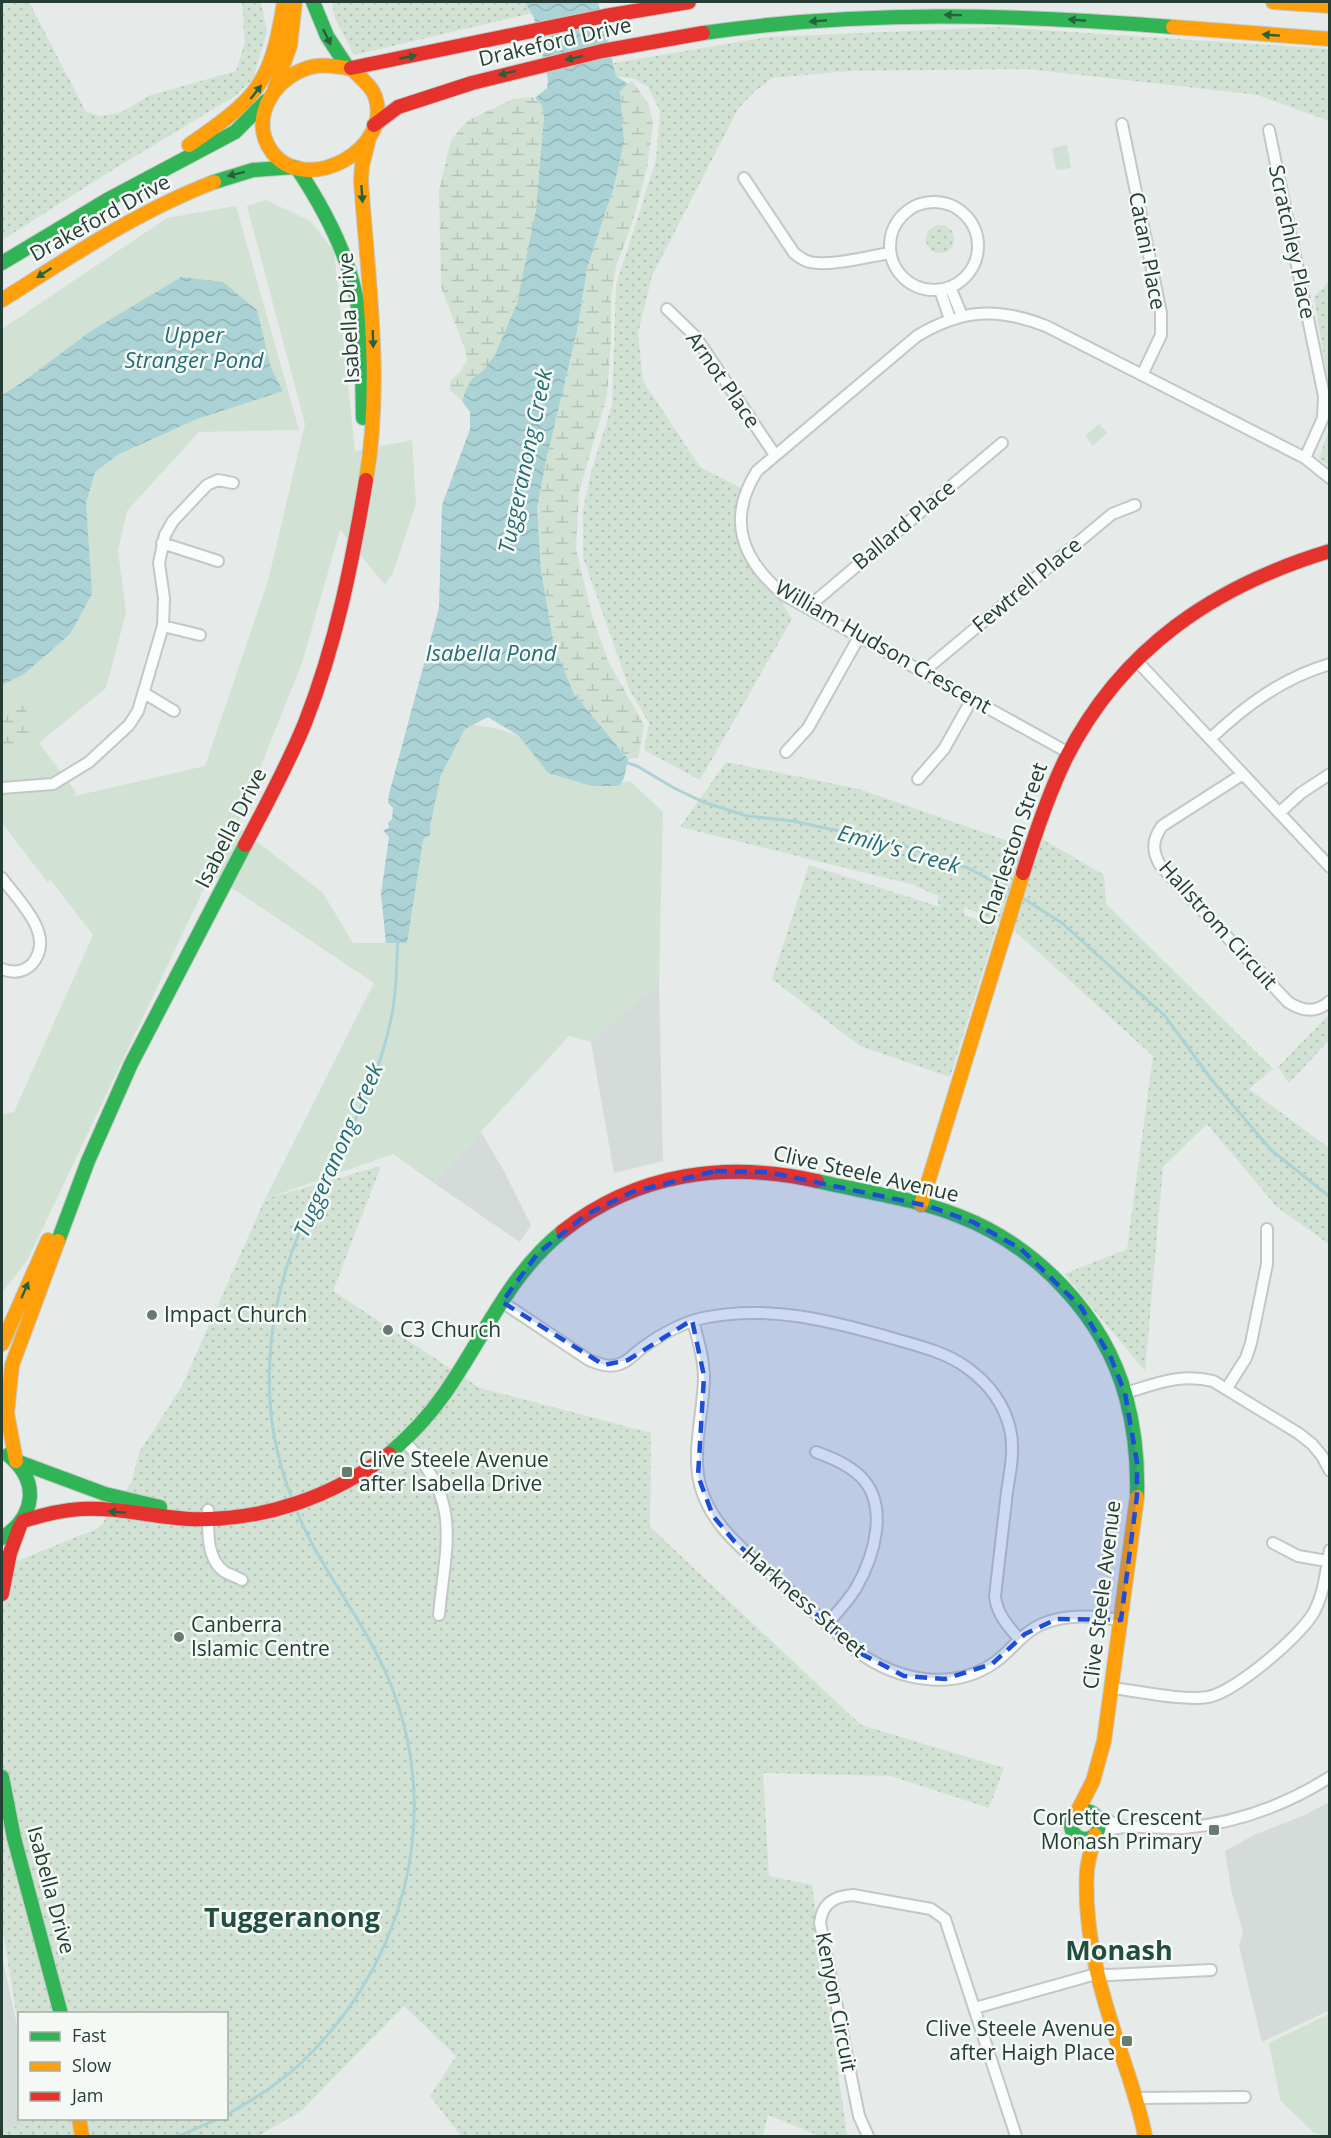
<svg xmlns="http://www.w3.org/2000/svg" width="1331" height="2138" viewBox="0 0 1331 2138" font-family="'Open Sans',sans-serif">
  <style>
    .built { fill: #d5dbd8 }
    .green { fill: #d1e2d4 }
    .wetland { fill: url(#wetland-marsh) }
    .park { fill: url(#park-dots) }
    .water { fill: url(#water-waves) }
    .lines { fill: none; stroke-linecap: round; stroke-linejoin: round }
    .stream { stroke: #abd2d4; stroke-width: 3 }
    .street-casing { stroke: #c3c7c5; stroke-width: 14 }
    .fast-casing { stroke: #c2c8c5; stroke-width: 16 }
    .slow-casing { stroke: #c2c8c5; stroke-width: 16 }
    .jam-casing { stroke: #c2c8c5; stroke-width: 16 }
    .street { stroke: #fbfcfc; stroke-width: 10 }
    .fast { stroke: #30b455; stroke-width: 14 }
    .slow { stroke: #ff9f0a; stroke-width: 14 }
    .jam { stroke: #e5322d; stroke-width: 14 }
    .oneway { fill: #28613e }
    .marked { fill: #1d4ed8; fill-opacity: 0.2; stroke: #1d4ed8; stroke-width: 4.5; stroke-dasharray: 12 8; stroke-linejoin: round }
    .poi-dot { fill: #697a73; stroke: #f5f9f6; stroke-width: 2 }
    .labels { text-anchor: middle; stroke-width: 5; stroke-linejoin: round; paint-order: stroke }
    .street-label { font-size: 21px; fill: #253d34; stroke: #f5f9f6 }
    .poi-label { font-size: 21px; fill: #253d34; stroke: #f5f9f6; text-anchor: start }
    .water-label { font-size: 22px; font-style: italic; fill: #246d73; stroke: #f5f9f6 }
    .district-label { font-size: 27px; font-weight: bold; fill: #234d3f; stroke: #f5f9f6 }
  </style>
  <defs>
    <pattern id="wetland-marsh" width="20" height="14" patternUnits="userSpaceOnUse" patternTransform="scale(1.5)"><rect width="20" height="14" fill="#d1e2d4"/><path d="M1 5h8M5 5V1M11 12h8M15 12V8" fill="none" stroke="#b3c3b7"/></pattern>
    <pattern id="park-dots" width="8" height="8" patternUnits="userSpaceOnUse" patternTransform="scale(1.5)"><rect width="8" height="8" fill="#d1e2d4"/><path d="M2 2h.1M6 6h.1" fill="none" stroke="#b3c3b7" stroke-width="1.8" stroke-linecap="round"/></pattern>
    <pattern id="water-waves" width="16" height="10" patternUnits="userSpaceOnUse" patternTransform="scale(1.5)"><rect width="16" height="10" fill="#abd2d4"/><path d="M0 5q4-4 8 0t8 0" fill="none" stroke="#93b5b7"/></pattern>
  </defs>
  <rect width="100%" height="100%" fill="#e6eae8"/>
  <!-- built -->
  <path class="built" d="M659 982 663 1161 614 1173 591 1042Z
    M481 1132 505 1173 531 1225 520 1242 434 1183Z
    M1329 1802V2012H1326L1262 2042 1239 1946 1243 1931 1232 1894 1225 1851 1254 1835 1303 1816Z
    M2 1957 19 2034 20 2118 35 2119 2 2132Z"/>
  <!-- green -->
  <path class="green" d="M1067 145 1071 168 1056 170 1052 148Z
    M266 200 310 221 334 251 355 451 412 440 416 504 393 573 385 585 340 530 302 663 237 826 323 893 353 943H407L423 841 430 827 441 775 468 724 499 729 519 736 610 784 630 781 663 812 659 982 591 1042 569 1036 434 1183 393 1154 265 1199 374 983 211 874 28 1259 2 1293V1114L14 1112 93 935 50 879 48 883 2 823V329L167 218 236 206 299 430 199 432 127 511 118 551 126 613 106 688 39 743 76 792 75 796 205 766 268 581 305 424 247 206Z
    M1099 424 1107 433 1093 446 1085 436Z
    M1329 2014 1330 2136 1314 2133 1280 2100 1269 2043Z"/>
  <!-- wetland -->
  <path class="wetland" d="M632 81 649 105 653 125 647 168 633 221 616 266 611 297V342L607 396 579 492 576 549 592 615 608 661 644 725 638 758 628 759 574 694 554 646 541 571 537 508 546 461 577 331 587 269 614 186 624 142 620 91Z
    M532 97 542 105 544 110C542 182 532 269 504 336 499 348 492 363 482 372 470 383 468 385 462 401L450 390V381L460 372 467 360 465 349 441 287 439 190 451 140 467 121 513 99Z
    M12 704 24 706C37 735 29 740 2 748V705Z"/>
  <!-- park -->
  <path class="park" d="M2 2H29L86 112 100 116 120 113 148 96 236 71 245 42 243 23 244 18 241 2H261L267 32 253 79 235 96 114 169 2 240Z
    M332 2H579L354 55 335 18Z
    M999 27 1329 49V121L1258 95 1028 69 848 71 772 78 754 92 738 109 652 276 638 333 643 381 700 467 743 489 733 522 792 619 700 780 644 750 649 723 630 691 583 557V511L590 476 612 405 616 285 656 160 660 111 648 87 635 79 616 76 614 63 769 37Z
    M926 239a14 14 0 1 1 28 0a14 14 0 1 1-28 0Z
    M1329 282V385L1314 297Z
    M1329 430 1330 466H1329L1319 458Z
    M726 762 859 789 1011 842 1044 840 1104 875 1106 904 1273 1069 1249 1089 1329 1148V1244L1277 1207 1207 1124 1163 1167 1145 1371 1064 1274 1127 1249 1153 1056 1012 928 964 907V915L997 926 950 1077 860 1046 772 979 809 865 940 907 937 899 939 896 911 884 680 827Z
    M1329 1015V1040L1289 1083 1278 1067Z
    M381 1166 333 1291 480 1388 651 1433 650 1527 861 1725 1004 1768 989 1808 891 1776 763 1773 769 1876 812 1885 847 2136H820L768 2115 763 2136H461L430 2096 456 2056 404 2006 301 2111 258 2136H2V2132L34 2119 226 2118V2014H20L19 2031 2 1925V1567L99 1528 131 1483 140 1451 182 1386 265 1199Z"/>
  <!-- water -->
  <path class="water" d="M525 2H598L616 76 628 84 620 91 624 142 614 186 587 269 577 331 546 461 537 508 541 571 554 646 574 694 628 759 624 778 619 786H592L548 773 519 736 488 717 465 729 441 775 430 827V835L425 837 423 841 407 943H386L381 894 389 837 383 830 389 828 388 823 392 819 393 808 388 803 389 794 439 608 442 505 470 429V412L462 401 467 387 473 378 483 371 495 355 517 303 536 210 544 117 542 105 535 98 547 88 548 80 534 18Z
    M181 277 223 282 257 310 271 368 283 391 197 419 119 454 95 472 86 503 92 594 70 634 24 674 2 685V395L21 383 91 331Z"/>
  <g class="lines">
    <!-- stream -->
    <path class="stream" d="M625 762 637 766 674 788 703 802 747 816 793 821 899 844 968 868 1013 892
      M1021 897 1062 923 1165 1016 1211 1079 1271 1150 1330 1197
      M292 1498C258 1414 264 1319 298 1236 319 1188 346 1144 366 1096 377 1071 387 1041 392 1014 397 990 396 965 398 941
      M226 2115C253 2100 279 2084 301 2063 400 1969 442 1827 395 1696 372 1628 321 1574 295 1507
      M179 2136 220 2118"/>
    <defs>
      <path id="street" d="M1122 124 1161 313V335L1142 375
        M1269 130 1324 396 1323 418 1305 458
        M744 178 794 253C799 257 804 261 810 262 829 267 870 256 890 253
        M890 246a44 44 0 1 1 88 0a44 44 0 1 1-88 0Z
        M950 287 962 316
        M940 290 950 319
        M667 309 695 336 775 455
        M162 543 218 561
        M807 608 1002 443
        M163 626 200 635
        M1137 661 1330 867
        M923 672 1112 514 1135 505
        M144 693 174 711
        M1210 739C1245 706 1282 678 1330 664
        M786 752 808 728 859 637
        M1069 753 784 595C742 560 726 520 757 471L917 336C962 309 997 307 1046 326L1305 458 1330 478
        M1243 774 1162 826C1152 840 1152 851 1160 865L1288 1002C1302 1011 1316 1014 1330 1001
        M918 779 944 749 972 699
        M2 788 53 784 89 762 129 725 138 711 163 626 164 598 159 563 165 535 173 521 207 485 218 480 233 483
        M1279 813 1301 793 1330 774
        M2 878C18 901 57 935 32 964 23 973 12 973 2 969
        M502 1302 589 1360C599 1364 609 1368 620 1364 629 1361 635 1353 642 1348 660 1335 681 1323 703 1318 769 1304 832 1321 895 1339 919 1346 945 1352 966 1367 987 1382 1004 1403 1010 1429 1015 1449 1010 1472 1007 1492 1003 1526 999 1561 995 1596 997 1614 1007 1625 1019 1639
        M693 1321C698 1340 704 1359 704 1379 703 1411 694 1444 698 1475 705 1524 749 1554 783 1585 808 1607 833 1629 858 1652 897 1680 951 1692 994 1663 1011 1651 1021 1634 1040 1625 1066 1613 1094 1616 1121 1620
        M1227 1388 1246 1358 1251 1343 1267 1264V1229
        M1125 1393C1156 1384 1180 1373 1213 1381L1298 1433 1312 1444 1322 1456 1330 1471
        M404 1441C463 1500 446 1541 439 1615
        M816 1452C832 1458 847 1464 860 1476 890 1505 874 1557 856 1588 848 1601 837 1613 827 1624
        M208 1510C208 1529 206 1560 225 1572 230 1575 237 1577 242 1580
        M1273 1543 1298 1556 1327 1561
        M1112 1688C1139 1691 1181 1701 1208 1697 1235 1692 1301 1636 1314 1612 1324 1594 1326 1570 1330 1550
        M1096 1816 1124 1827
        M1097 1832C1106 1830 1115 1828 1124 1827 1144 1826 1164 1829 1184 1828 1236 1823 1286 1805 1330 1777
        M975 2008 1096 1974 1109 1975 1211 1970
        M1136 2098 1245 2097
        M868 2136 859 2116 820 1923C822 1903 835 1896 853 1895L931 1909 945 1919 1016 2136"/>
      <path id="fast" d="M313 2 327 36 348 68H351
        M703 33C861 10 1015 14 1173 27
        M297 168C325 210 350 257 358 307 363 344 362 381 363 418
        M214 182 253 170 294 167
        M2 263 107 200 235 132 266 101
        M817 1181C864 1192 914 1198 959 1216 1037 1246 1104 1316 1126 1397 1135 1430 1138 1463 1137 1497
        M58 1241 88 1161 131 1064 245 845
        M389 1454C410 1436 429 1416 445 1393 484 1337 509 1274 563 1231
        M16 1461 105 1494 160 1507
        M2 1538C36 1516 40 1481 8 1455
        M2 1777 14 1838 61 2014
        M1071 1825a14 14 0 1 1 28 0a14 14 0 1 1-28 0Z"/>
      <path id="slow" d="M1273 2 1330 6
        M1173 27 1330 39
        M348 68C338 67 326 64 316 66 278 72 246 117 272 152 306 197 394 149 375 96 371 85 359 77 351 68
        M275 88 290 46 295 2
        M189 145C257 98 271 85 284 2
        M2 300C70 257 138 211 214 182
        M366 480C383 383 368 279 361 181L362 166 369 138
        M921 1205 1023 873
        M2 1344 48 1240
        M16 1461 7 1413 12 1365 58 1241
        M1076 1814 1093 1781 1104 1741 1137 1497
        M1095 1835C1092 1847 1088 1859 1087 1871 1084 1924 1096 1975 1112 2025 1123 2062 1138 2098 1145 2136
        M79 2118 82 2136"/>
      <path id="jam" d="M351 68 605 16 689 2
        M374 125 398 107 472 83 602 51 703 33
        M245 845C266 805 288 765 305 723 336 644 352 564 366 480
        M1023 873C1035 834 1048 795 1066 758 1122 648 1214 586 1330 551
        M563 1231C638 1172 727 1161 817 1181
        M23 1521C42 1515 61 1510 81 1509 117 1507 153 1517 189 1519 261 1522 333 1497 389 1454
        M2 1594 10 1553 20 1526"/>
    </defs>
    <!-- street casing -->
    <use href="#street" class="street-casing"/>
    <!-- fast casing -->
    <use href="#fast" class="fast-casing"/>
    <!-- slow casing -->
    <use href="#slow" class="slow-casing"/>
    <!-- jam casing -->
    <use href="#jam" class="jam-casing"/>
    <!-- street -->
    <use href="#street" class="street"/>
    <!-- fast -->
    <use href="#fast" class="fast"/>
    <!-- slow -->
    <use href="#slow" class="slow"/>
    <!-- jam -->
    <use href="#jam" class="jam"/>
  </g>
  <!-- one-way arrows -->
  <defs><path id="oneway-solid" d="M-6-.8H1V-3.2L6.5 0L1 3.2V.8H-6Z" transform="scale(1.5)"/></defs>
  <g class="oneway">
    <use href="#oneway-solid" transform="translate(953 15) rotate(-179)"/>
    <use href="#oneway-solid" transform="translate(1077 20) rotate(-175)"/>
    <use href="#oneway-solid" transform="translate(818 21) rotate(175)"/>
    <use href="#oneway-solid" transform="translate(1271 35) rotate(-176)"/>
    <use href="#oneway-solid" transform="translate(327 37) rotate(64)"/>
    <use href="#oneway-solid" transform="translate(408 57) rotate(-11)"/>
    <use href="#oneway-solid" transform="translate(574 58) rotate(167)"/>
    <use href="#oneway-solid" transform="translate(507 73) rotate(166)"/>
    <use href="#oneway-solid" transform="translate(256 92) rotate(-52)"/>
    <use href="#oneway-solid" transform="translate(236 174) rotate(166)"/>
    <use href="#oneway-solid" transform="translate(362 194) rotate(86)"/>
    <use href="#oneway-solid" transform="translate(44 273) rotate(147)"/>
    <use href="#oneway-solid" transform="translate(373 339) rotate(88)"/>
    <use href="#oneway-solid" transform="translate(25 1290) rotate(-66)"/>
    <use href="#oneway-solid" transform="translate(117 1512) rotate(-175)"/>
  </g>
  <!-- marked area -->
  <path class="marked" d="M715 1171 768 1172 928 1206 973 1222 1021 1249 1081 1307 1111 1358 1125 1393 1137 1462V1496L1121 1620 1057 1619 1025 1634 992 1664 945 1679 904 1676 858 1652 734 1541 713 1516 698 1476 704 1376 692 1320 628 1360 604 1365 502 1302 538 1253 587 1214 632 1192Z"/>
  <!-- markers -->
  <g class="poi-dot">
    <circle cx="152" cy="1315" r="6"/>
    <circle cx="388" cy="1330" r="6"/>
    <rect x="341" y="1466" width="12" height="12" rx="3"/>
    <circle cx="179" cy="1637" r="6"/>
    <rect x="1208" y="1824" width="12" height="12" rx="3"/>
    <rect x="1121" y="2035" width="12" height="12" rx="3"/>
  </g>
  <g class="labels">
    <!-- street labels -->
    <g class="street-label">
      <text transform="translate(555 42) rotate(-13)" y="7">Drakeford Drive</text>
      <text transform="translate(100 218) rotate(-29)" y="7">Drakeford Drive</text>
      <text transform="translate(1292 242) rotate(78)" y="7">Scratchley Place</text>
      <text transform="translate(1147 251) rotate(79)" y="7">Catani Place</text>
      <text transform="translate(349 318) rotate(-93)" y="7">Isabella Drive</text>
      <text transform="translate(723 380) rotate(55)" y="7">Arnot Place</text>
      <text transform="translate(904 525) rotate(-40)" y="7">Ballard Place</text>
      <text transform="translate(1027 585) rotate(-40)" y="7">Fewtrell Place</text>
      <text transform="translate(883 647) rotate(30)" y="7">William Hudson Crescent</text>
      <text transform="translate(231 828) rotate(-63)" y="7">Isabella Drive</text>
      <text transform="translate(1013 844) rotate(-71)" y="7">Charleston Street</text>
      <text transform="translate(1218 925) rotate(48)" y="7">Hallstrom Circuit</text>
      <text transform="translate(866 1174) rotate(13)" y="7">Clive Steele Avenue</text>
      <text transform="translate(1102 1595) rotate(-83)" y="7">Clive Steele Avenue</text>
      <text transform="translate(804 1602) rotate(41)" y="7">Harkness Street</text>
      <text transform="translate(51 1890) rotate(75)" y="7">Isabella Drive</text>
      <text transform="translate(836 2002) rotate(79)" y="7">Kenyon Circuit</text>
    </g>
    <!-- poi labels -->
    <g class="poi-label">
      <text x="164" y="1322">Impact Church</text>
      <text x="400" y="1337">C3 Church</text>
      <text x="359" y="1467">Clive Steele Avenue<tspan x="359" dy="24">after Isabella Drive</tspan></text>
      <text x="191" y="1632">Canberra<tspan x="191" dy="24">Islamic Centre</tspan></text>
      <text x="1202" y="1825" text-anchor="end">Corlette Crescent<tspan x="1202" dy="24">Monash Primary</tspan></text>
      <text x="1115" y="2036" text-anchor="end">Clive Steele Avenue<tspan x="1115" dy="24">after Haigh Place</tspan></text>
    </g>
    <!-- water labels -->
    <g class="water-label">
      <text x="194" y="343">Upper<tspan x="194" dy="25">Stranger Pond</tspan></text>
      <text transform="translate(525 461) rotate(-78)" y="8">Tuggeranong Creek</text>
      <text x="491" y="661">Isabella Pond</text>
      <text transform="translate(899 849) rotate(16)" y="8">Emily's Creek</text>
      <text transform="translate(338 1150) rotate(-66)" y="8">Tuggeranong Creek</text>
    </g>
    <!-- district labels -->
    <g class="district-label">
      <text x="292" y="1927">Tuggeranong</text>
      <text x="1119" y="1960">Monash</text>
    </g>
  </g>
  <!-- border -->
  <rect width="1331" height="2138" fill="none" stroke="#253d34" stroke-width="6"/>
  <!-- legend -->
  <rect x="18" y="2012" width="210" height="108" fill="#f5f9f6" stroke="#a2aea8" stroke-width="1.5"/>
  <rect x="30" y="2032" width="30" height="9" fill="#30b455" stroke="#a2aea8" stroke-width="1.5"/>
  <text x="72" y="2042" font-size="18" fill="#253d34">Fast</text>
  <rect x="30" y="2062" width="30" height="9" fill="#ff9f0a" stroke="#a2aea8" stroke-width="1.5"/>
  <text x="72" y="2072" font-size="18" fill="#253d34">Slow</text>
  <rect x="30" y="2092" width="30" height="9" fill="#e5322d" stroke="#a2aea8" stroke-width="1.5"/>
  <text x="72" y="2102" font-size="18" fill="#253d34">Jam</text>
</svg>
